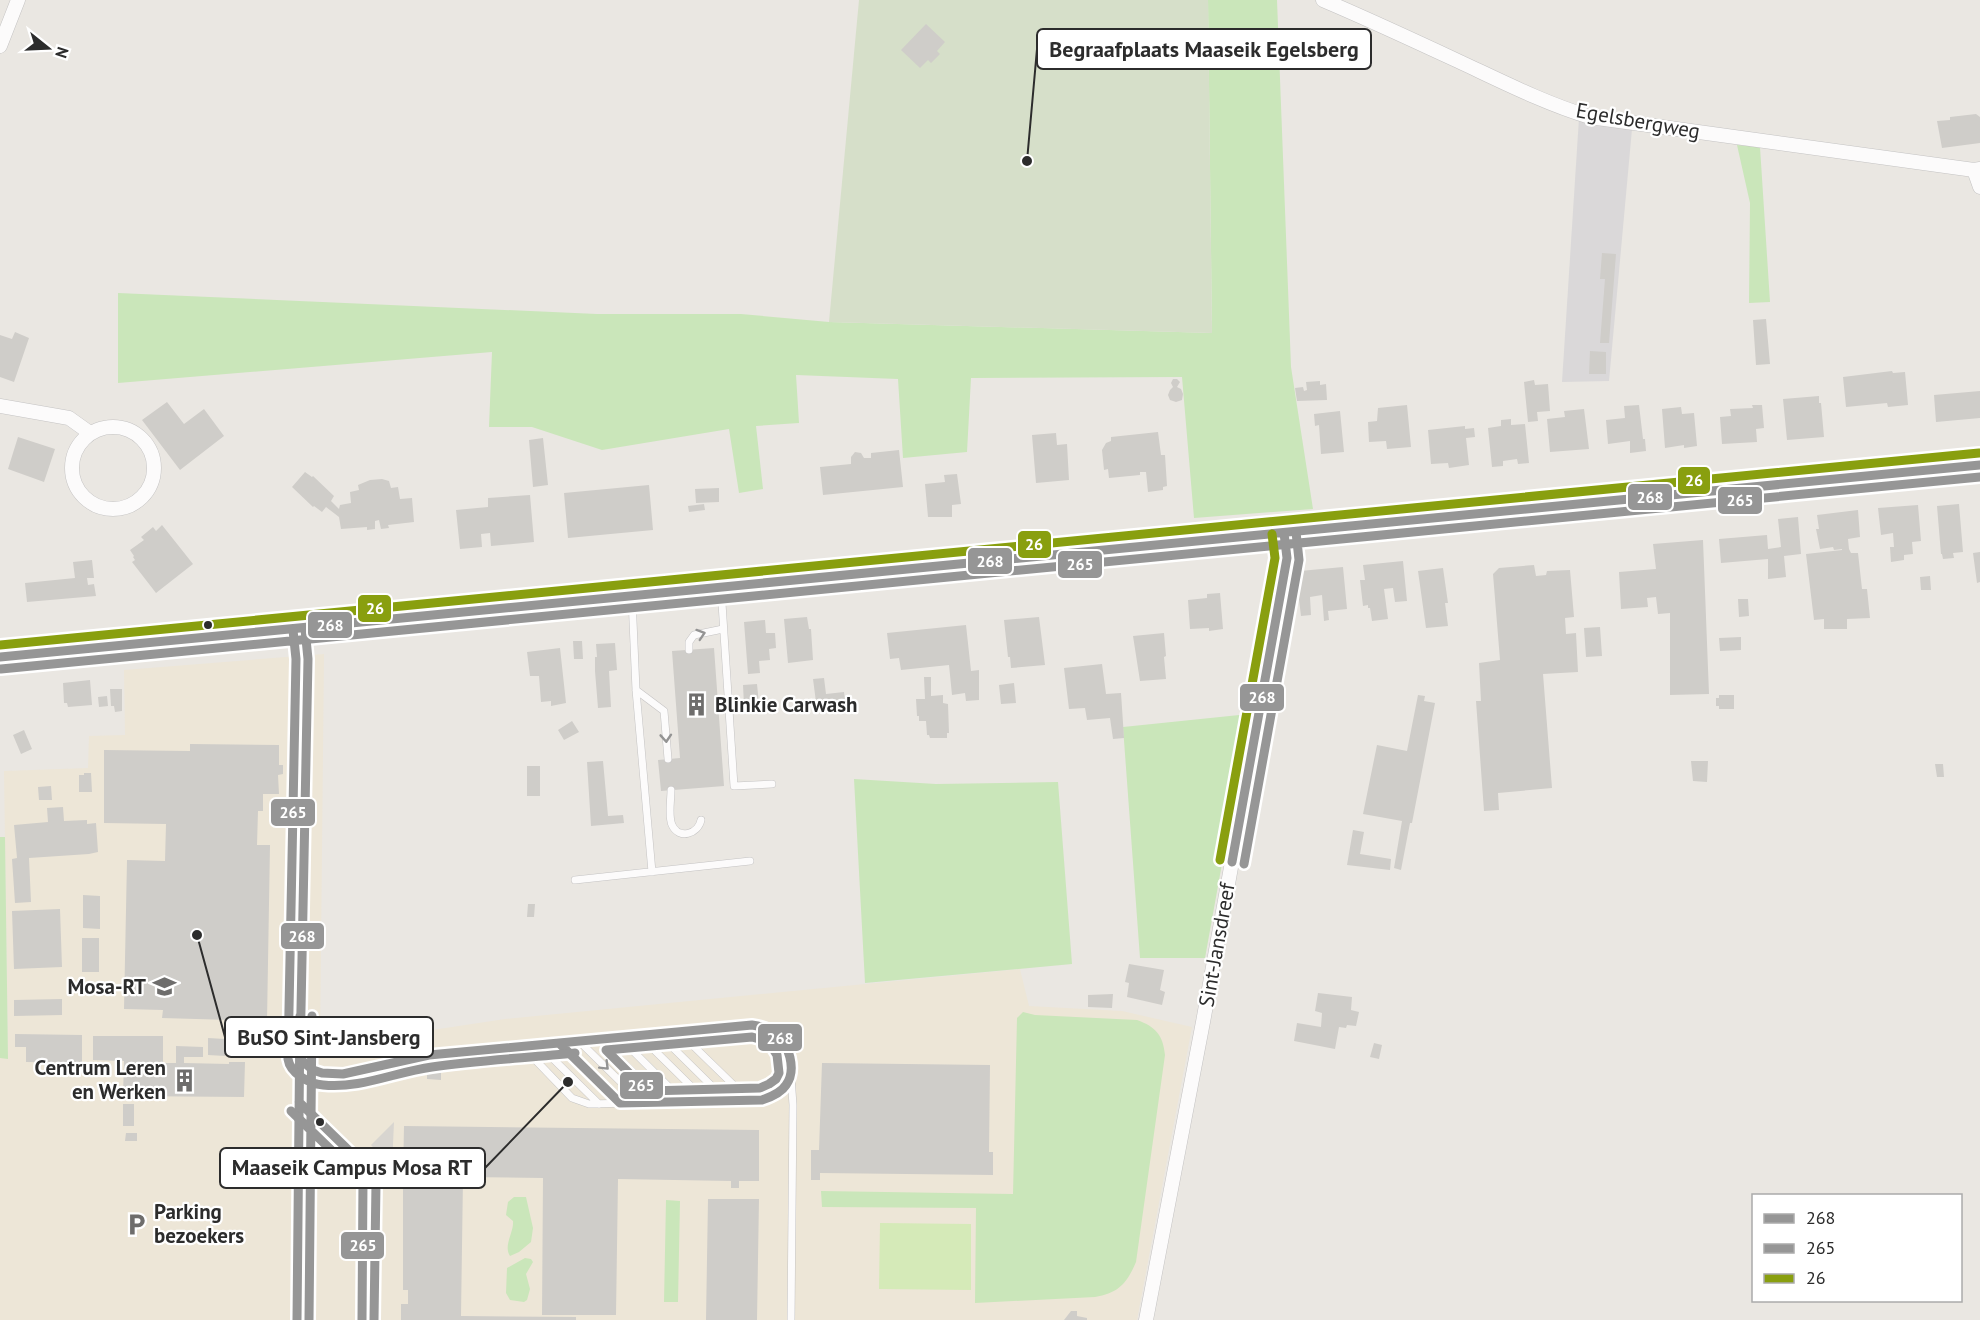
<svg xmlns="http://www.w3.org/2000/svg" width="1980" height="1320" viewBox="0 0 1980 1320" font-family="'PT Sans',sans-serif">
  <style>
    .industrial { fill: #dad8d9 }
    .education { fill: #ede6d7 }
    .green { fill: #cae6ba }
    .cemetery { fill: #d6dfc9 }
    .pitch { fill: #d5eab8 }
    .plaza { fill: #d8d5d0 }
    .building { fill: #cfcdc9 }
    .lines { fill: none; stroke-linecap: round; stroke-linejoin: round }
    .service-casing { stroke: #c4c3c3; stroke-width: 8 }
    .minor-casing { stroke: #c4c3c3; stroke-width: 15 }
    .secondary-casing { stroke: #c4c3c3; stroke-width: 21 }
    .service { stroke: #fcfbfb; stroke-width: 7 }
    .minor { stroke: #fcfbfb; stroke-width: 14 }
    .secondary { stroke: #fcfbfb; stroke-width: 20 }
    .bus-1-casing { stroke: #fff; stroke-width: 14 }
    .bus-2-casing { stroke: #fff; stroke-width: 14 }
    .bus-3-casing { stroke: #fff; stroke-width: 14 }
    .bus-1 { stroke: #969696; stroke-width: 9 }
    .bus-2 { stroke: #969696; stroke-width: 9 }
    .bus-3 { stroke: #899f0f; stroke-width: 9 }
    .oneway { stroke: #949494 }
    .bus-dot { fill: #2c2c2c; stroke: #fff; stroke-width: 2 }
    .labels { text-anchor: middle; stroke-width: 4.5; stroke-linejoin: round; paint-order: stroke }
    .street-label { font-size: 21px; fill: #2c2c2c; stroke: #fff }
    .poi-label { font-size: 21px; font-weight: bold; fill: #2c2c2c; stroke: #fff; text-anchor: start }
    .leader { fill: none; stroke: #2c2c2c; stroke-width: 2 }
    .callout-dot { fill: #2c2c2c; stroke: #fff; stroke-width: 2 }
    .callout { fill: #fff; stroke: #2c2c2c; stroke-width: 2 }
    .callout-label { font-size: 22px; text-anchor: middle; font-weight: bold; fill: #2c2c2c }
    .line-badge { stroke: #fff; stroke-width: 2 }
    .badge-label { font-size: 16px; text-anchor: middle; font-weight: bold; fill: #fff }
  </style>
  <rect width="100%" height="100%" fill="#eae7e2"/>
  <!-- industrial -->
  <path class="industrial" d="M1579 118 1632 129 1609 381 1562 382Z"/>
  <!-- education -->
  <path class="education" d="M324 654 320 1047 505 1019 1020 969 1029 1006 1122 1011 1192 1027 1137 1320H0V1058H8L4 771 88 768 89 736 125 735 124 670Z"/>
  <!-- green -->
  <path class="green" d="M1208 0H1277L1291 367 1313 509 1194 518 1182 377 971 378 967 452 903 458 898 379 796 375 799 423 756 426 763 489 739 493 729 429 602 450 532 427H489L492 352 118 383V293L597 314H741L829 322 1212 333Z
    M1737 145 1760 147 1770 302 1749 303 1750 203Z
    M1249 714 1205 958H1140L1123 727Z
    M854 779 936 784 1058 782 1072 964 865 983Z
    M0 837H5L8 1059 0 1058Z
    M1023 1012 1035 1015 1137 1020C1156 1027 1163 1035 1165 1055L1136 1262C1127 1283 1119 1293 1095 1297L975 1303 976 1208 822 1207 821 1191 1013 1194 1017 1018Z
    M514 1197H526L533 1228 531 1242 519 1252 510 1256C503 1245 514 1233 513 1221L506 1215 508 1202Z
    M666 1200 680 1201 678 1302H664Z
    M525 1258 531 1259 533 1262 526 1274 530 1289 527 1300 524 1302 510 1300 506 1293 507 1268Z"/>
  <!-- cemetery -->
  <path class="cemetery" d="M859 0H1208L1212 333 829 322Z"/>
  <!-- pitch -->
  <path class="pitch" d="M880 1223 971 1224V1290L879 1289Z"/>
  <!-- plaza -->
  <path class="plaza" d="M394 1122 392 1167 371 1145Z"/>
  <!-- building -->
  <path class="building" d="M926 24 945 42 937 51 940 54 931 63 928 60 920 68 901 50Z
    M1976 114 1980 117V143L1942 148 1937 121 1950 120V117Z
    M1602 253 1616 254 1609 343H1600L1605 279H1600Z
    M1766 319 1770 364 1756 365 1753 320Z
    M15 332 29 338 14 382 0 377V335L12 339Z
    M1590 351 1606 352V374H1589Z
    M1892 371 1893 373 1905 372 1908 405 1888 407 1887 403 1846 407 1843 377Z
    M1173 379H1177L1180 382 1177 387 1181 389 1183 394 1182 400 1176 402 1170 400 1168 395 1170 390 1173 387 1171 383Z
    M1534 380 1535 385 1548 384 1550 411 1537 412 1538 421 1528 422 1524 382Z
    M1320 381V385L1326 384 1327 400 1297 401 1295 388 1303 387 1304 391 1307 390 1306 382Z
    M1980 391V418L1936 422 1934 395Z
    M1819 396V403H1821L1824 437 1787 440 1783 399Z
    M167 402 184 424 204 409 224 436 180 470 142 420Z
    M1407 405 1411 447 1387 449 1386 441 1369 442 1368 422 1377 421 1378 408Z
    M1639 405 1643 439H1645L1646 451 1630 453V441L1608 444 1606 420 1625 418 1624 406Z
    M1752 405H1762L1764 428 1756 429 1757 442 1722 444 1720 417 1731 416 1730 409 1753 408Z
    M1681 407 1682 414 1694 413 1697 446 1684 448V445L1665 448 1662 409Z
    M1584 409 1589 449 1550 452 1547 419 1565 417 1564 411Z
    M1340 411 1344 452 1321 454 1319 425 1315 426 1314 414Z
    M1511 419V425L1525 424 1529 463 1518 464 1517 459 1503 461V466L1492 467 1488 428 1501 426V420Z
    M1465 426V429L1474 428 1475 437 1466 438 1469 465 1449 468 1448 463 1431 464 1428 430Z
    M1158 432 1161 455H1165L1167 486 1163 487V490L1148 492 1146 472H1140V475L1109 478 1108 469 1104 470 1102 450 1106 443 1111 441V437Z
    M1056 433 1057 445 1067 444 1069 480 1036 483 1032 435Z
    M18 437 55 449 44 482 8 469Z
    M543 438 548 485 533 487 529 440Z
    M899 450 903 487 823 495 820 467 851 464V457L855 452 861 453 864 458H871V453Z
    M305 472 312 477 313 476 334 496 331 501 339 509 340 505 351 503 350 492 359 490 358 485 370 480 382 479 389 481 391 488 398 487 400 499 412 498 414 522 388 525 389 528 381 529 379 520 375 521V529L367 530V527L341 529 339 517 326 507 322 512 314 506 313 507 292 487Z
    M957 474 961 504 952 505V517H928L925 484 945 482 944 475Z
    M649 485 653 530 568 538 564 493Z
    M719 488V502L696 503 695 489Z
    M530 495 534 542 491 546 490 533 481 534 482 547 460 549 456 510 488 507V498Z
    M704 504 705 510 689 512 688 506Z
    M1959 504 1963 552 1953 553 1954 558 1943 559 1942 554H1941L1937 506Z
    M1918 505 1921 541 1912 542 1913 554 1904 555V560L1891 562 1890 547H1894L1893 533 1881 535 1878 508Z
    M1858 510 1860 537 1848 539 1849 549 1851 553H1858L1862 589H1867L1870 618 1847 619V629H1824V619L1814 620 1806 554 1842 550V549L1834 550 1833 547 1820 549 1816 529H1819L1817 515Z
    M1798 517 1801 554 1784 556 1786 577 1768 579V559L1721 563 1719 539 1767 535 1768 549 1781 547 1778 519Z
    M162 525 193 564 156 593 132 562 135 560 133 557 134 556 130 550 144 540 141 537 153 527 156 531Z
    M1703 540 1709 694 1670 695V613L1658 614 1656 597 1647 598 1648 607 1621 609 1619 572 1656 569 1653 544Z
    M1980 552V582L1977 583 1973 553Z
    M92 560 94 578H87L88 585 94 584 96 596 27 602 25 583 75 578 73 562Z
    M1403 561 1407 601 1395 602 1393 588 1384 589 1388 619 1372 621 1370 608H1368V605L1363 606 1360 580H1365L1363 565Z
    M1534 565 1536 576 1546 575 1547 571 1570 570 1574 617 1565 618 1566 634 1576 633 1578 672 1543 674 1552 788 1498 793 1499 810 1484 811 1476 701H1481L1479 663 1500 660 1493 574 1499 568Z
    M1343 567 1347 609 1328 611 1329 620 1324 621 1322 595 1310 597 1311 615 1301 616 1297 583H1301L1300 571Z
    M1443 568 1448 603H1445L1448 626 1426 628 1418 571Z
    M1930 576 1931 590H1921L1920 577Z
    M1220 593 1223 629 1209 631V628L1190 629 1188 600 1207 598V594Z
    M1738 599H1748L1749 616 1739 617Z
    M807 617 809 629H811L813 660 788 663 784 619Z
    M1039 617 1045 665 1011 668 1010 657H1008L1004 620Z
    M765 620 766 633H775L776 648 769 649 770 660 759 661 760 673 748 674 744 622Z
    M966 625 971 671 979 670V700L966 701 965 693 952 695 949 665 901 670 899 658 890 659 887 633Z
    M1600 627 1602 656 1586 657 1584 628Z
    M1164 633 1166 656 1164 657 1166 679 1140 681 1133 636Z
    M1741 637V650L1720 651 1719 638Z
    M573 641H582L583 659H574Z
    M615 643 617 670 609 671 611 707 598 708 595 671V657H597L596 644Z
    M560 648 566 703 551 706V701L541 702 539 676H530L527 652Z
    M714 648 724 786 661 791 658 760 680 758 672 651Z
    M1102 664 1106 694 1121 693 1124 738 1113 739 1110 718 1087 720 1085 708 1069 709 1064 668Z
    M924 677H931V696L943 695V703L948 704 949 733H947V738H930L929 735H927L926 721H919V716H917L916 699H925Z
    M824 678 826 694 844 692 845 700 816 702 813 679Z
    M90 680 92 705 68 707 67 703H64L63 683Z
    M1014 683 1016 703 1001 704 999 685Z
    M757 684 759 704 744 705 743 685Z
    M110 689H122V711L115 712 114 706H111Z
    M1418 695 1425 696 1424 701 1435 703 1412 823H1410L1401 870 1394 868 1402 821 1363 814 1377 745 1407 751Z
    M1719 695H1734V709H1719V706H1716V698H1719Z
    M107 696 108 706 99 707 98 697Z
    M572 721 579 732 564 740 558 730Z
    M24 730 32 749 21 754 13 735Z
    M190 744 279 745V765H283V774L278 775 279 794H263V811H258L257 845H270L267 1021 162 1018 163 1010 124 1009 127 860 165 861 166 824 104 823V750L190 751Z
    M603 761 608 816 623 815 624 823 591 826 587 762Z
    M1691 761H1708L1707 782 1693 781Z
    M1935 764H1943L1944 777H1937Z
    M527 766H540V796H527Z
    M84 773H91L92 792H79V775H84Z
    M51 786 52 800H39L38 787Z
    M63 807 64 821 87 820V824L96 823 98 852 89 854 29 858 31 902 15 903 12 859 17 858 14 825 48 822 47 808Z
    M278 807H284V813H278Z
    M1353 830 1364 832 1360 854 1391 859 1390 870 1347 865Z
    M83 895 100 896V929L83 928Z
    M528 904H535L534 917H527Z
    M60 909 62 967 14 969 12 911Z
    M82 938H99V972H82Z
    M1129 964 1164 970 1160 990 1165 992 1162 1005 1127 997 1129 983 1125 982Z
    M1318 993 1352 997 1351 1010 1359 1012 1356 1026 1347 1025 1346 1028 1339 1027 1335 1049 1294 1041 1297 1023 1321 1027 1322 1013 1315 1011Z
    M1113 994 1112 1008 1088 1007V995Z
    M62 999V1015L14 1016V1000Z
    M15 1034 82 1035V1063L26 1062V1047H15Z
    M93 1036H163V1063H176V1046L203 1047V1057H184V1063L229 1064V1062H245L244 1097 123 1096 124 1061 93 1060Z
    M208 1038 225 1039V1056L208 1055Z
    M1374 1043 1382 1045 1379 1059 1370 1057Z
    M822 1063 990 1065 989 1152H993V1175L820 1173V1180H811V1150H819Z
    M427 1071 441 1072V1080L427 1079Z
    M123 1104H134V1126H123Z
    M404 1126 759 1130V1181H739V1188H731V1181L618 1179 616 1315H542L543 1178 463 1177 461 1316 576 1317V1320H401V1304H408V1290H403V1184H423V1177H403Z
    M126 1133H137V1141H125Z
    M708 1199H759L757 1320H706Z
    M1071 1311H1077V1316L1087 1318V1320H1064Z"/>
  <g class="lines">
    <defs>
      <path id="service" d="M721 588 734 786 772 784
        M632 598 636 690 652 872
        M689 650V642L694 635 723 629
        M636 690 664 711 668 759
        M671 790C671 800 668 816 672 825 679 840 698 834 701 820
        M575 880 750 861
        M679 1032 749 1100
        M659 1034 727 1101
        M639 1035 706 1101
        M619 1037 684 1102
        M599 1039 663 1102
        M579 1041 642 1103
        M559 1043 620 1103
        M539 1045 599 1104
        M522 1046 572 1098 589 1104 762 1100C776 1095 783 1090 791 1077
        M300 1059 313 1070 322 1073 343 1074 429 1055 752 1025 764 1026 774 1030 782 1039 788 1049 790 1063 793 1105 791 1320
        M299 1102 374 1175 376 1183 374 1320
        M297 1320 300 1059 308 659 305 629"/>
      <path id="minor" d="M1323 0C1368 19 1413 40 1458 61 1501 81 1544 103 1590 117L1974 170 1980 169
        M0 46 18 0
        M1974 170 1980 187
        M0 406 69 418 90 433
        M72 468a41 41 0 1 1 82 0a41 41 0 1 1-82 0Z
        M1146 1320 1203 1022 1287 558 1284 533"/>
      <path id="secondary" d="M0 657 1980 465"/>
    </defs>
    <!-- service casing -->
    <use href="#service" class="service-casing"/>
    <!-- minor casing -->
    <use href="#minor" class="minor-casing"/>
    <!-- secondary casing -->
    <use href="#secondary" class="secondary-casing"/>
    <!-- service -->
    <use href="#service" class="service"/>
    <!-- minor -->
    <use href="#minor" class="minor"/>
    <!-- secondary -->
    <use href="#secondary" class="secondary"/>
    <defs>
      <path id="bus-1" d="M305 629 308 659 300 1059 313 1070 322 1073 343 1074 429 1055 752 1025C760 1026 768 1028 775 1033 789 1043 797 1070 786 1085 781 1093 771 1097 762 1100L620 1103 559 1043
        M0 657 1980 465
        M1232 862 1287 558 1284 533
        M299 1102 374 1175 376 1183 374 1320
        M297 1320 300 1016"/>
      <path id="bus-2" d="M293 630 296 659 288 1059C290 1073 309 1084 323 1085 360 1089 395 1072 432 1067 479 1060 527 1058 575 1053
        M1 669 1980 477
        M1244 864 1299 560 1296 532
        M752 1037 766 1041 772 1047 777 1055 779 1073 776 1079 769 1084 760 1088 647 1091 606 1050Z
        M291 1111 363 1181 362 1320
        M309 1320 312 1016"/>
      <path id="bus-3" d="M0 645 1979 453
        M1220 860 1275 558 1272 534"/>
    </defs>
    <!-- bus-1 casing -->
    <use href="#bus-1" class="bus-1-casing"/>
    <!-- bus-2 casing -->
    <use href="#bus-2" class="bus-2-casing"/>
    <!-- bus-3 casing -->
    <use href="#bus-3" class="bus-3-casing"/>
    <!-- bus-1 -->
    <use href="#bus-1" class="bus-1"/>
    <!-- bus-2 -->
    <use href="#bus-2" class="bus-2"/>
    <!-- bus-3 -->
    <use href="#bus-3" class="bus-3"/>
  </g>
  <!-- one-way arrows -->
  <defs><path id="oneway-chevron" d="M-2-3.5L2.5 0L-2 3.5" fill="none" stroke-width="1.6" stroke-linecap="round" stroke-linejoin="round" transform="scale(1.5)"/></defs>
  <g class="oneway">
    <use href="#oneway-chevron" transform="translate(701 634) rotate(-18)"/>
    <use href="#oneway-chevron" transform="translate(666 738) rotate(86)"/>
    <use href="#oneway-chevron" transform="translate(605 1066) rotate(45)"/>
  </g>
  <!-- icons -->
  <defs>
    <symbol id="building-bare" viewBox="-9 -9 18 18"><path d="M-4-6H4V6H1V3H-1V6H-4ZM-2.5-4.3h1.7v1.8h-1.7ZM.8-4.3h1.7v1.8H.8ZM-2.5-1h1.7V.8h-1.7ZM.8-1h1.7V.8H.8Z" fill="#6e6d6c" stroke="#fff" stroke-width="2.5" paint-order="stroke"/></symbol>
    <symbol id="school-bare" viewBox="-9 -9 18 18"><path d="M0-5L7-2L0 1L-7-2ZM-4 1L0 2.5L4 1V4Q0 6-4 4Z" fill="#6e6d6c" stroke="#fff" stroke-width="2.5" paint-order="stroke"/></symbol>
    <symbol id="parking-bare" viewBox="-9 -9 18 18"><path d="M-3.5-5.5H1a3.5 3.5 0 0 1 0 7H-1V5.5H-3.5ZM-1-3.4V-.6H.8a1.4 1.4 0 0 0 0-2.8Z" fill="#6e6d6c" stroke="#fff" stroke-width="2.5" paint-order="stroke"/></symbol>
  </defs>
  <g fill-rule="evenodd">
    <use href="#building-bare" x="680" y="688" width="33" height="33"/>
    <use href="#school-bare" x="148" y="970" width="33" height="33"/>
    <use href="#building-bare" x="168" y="1064" width="33" height="33"/>
    <use href="#parking-bare" x="120" y="1208" width="33" height="33"/>
  </g>
  <!-- markers -->
  <g class="bus-dot">
    <circle cx="208" cy="625" r="5"/>
    <circle cx="320" cy="1122" r="5"/>
  </g>
  <g class="labels">
    <!-- street labels -->
    <g class="street-label">
      <text transform="translate(1638 121) rotate(10)" y="7">Egelsbergweg</text>
      <text transform="translate(1217 945) rotate(-80)" y="7">Sint-Jansdreef</text>
    </g>
    <!-- poi labels -->
    <g class="poi-label">
      <text x="715" y="712">Blinkie Carwash</text>
      <text x="146" y="994" text-anchor="end">Mosa-RT</text>
      <text x="166" y="1075" text-anchor="end">Centrum Leren<tspan x="166" dy="24">en Werken</tspan></text>
      <text x="154" y="1219">Parking<tspan x="154" dy="24">bezoekers</tspan></text>
    </g>
  </g>
  <!-- callouts -->
  <path class="leader" d="M1027 161L1037 49M197 935L225 1037M568 1082L485 1168"/>
  <g class="callout-dot">
    <circle cx="1027" cy="161" r="6"/>
    <circle cx="197" cy="935" r="6"/>
    <circle cx="568" cy="1082" r="6"/>
  </g>
  <g class="callout">
    <rect x="1037" y="29" width="334" height="40" rx="6"/>
    <rect x="225" y="1017" width="208" height="40" rx="6"/>
    <rect x="220" y="1148" width="265" height="40" rx="6"/>
  </g>
  <g class="callout-label">
    <text x="1204" y="57">Begraafplaats Maaseik Egelsberg</text>
    <text x="329" y="1045">BuSO Sint-Jansberg</text>
    <text x="352" y="1175">Maaseik Campus Mosa RT</text>
  </g>
  <g class="line-badge">
    <rect x="1677" y="466" width="34" height="29" rx="6" fill="#899f0f"/>
    <rect x="1627" y="483" width="46" height="28" rx="6" fill="#969696"/>
    <rect x="1717" y="486" width="46" height="29" rx="6" fill="#969696"/>
    <rect x="1017" y="530" width="35" height="29" rx="6" fill="#899f0f"/>
    <rect x="967" y="547" width="46" height="28" rx="6" fill="#969696"/>
    <rect x="1057" y="550" width="46" height="29" rx="6" fill="#969696"/>
    <rect x="357" y="594" width="35" height="29" rx="6" fill="#899f0f"/>
    <rect x="307" y="611" width="46" height="28" rx="6" fill="#969696"/>
    <rect x="1239" y="683" width="46" height="29" rx="6" fill="#969696"/>
    <rect x="270" y="798" width="46" height="29" rx="6" fill="#969696"/>
    <rect x="280" y="922" width="45" height="28" rx="6" fill="#969696"/>
    <rect x="757" y="1023" width="46" height="29" rx="6" fill="#969696"/>
    <rect x="619" y="1071" width="45" height="29" rx="6" fill="#969696"/>
    <rect x="340" y="1231" width="45" height="29" rx="6" fill="#969696"/>
  </g>
  <g class="badge-label">
    <text x="1694" y="486">26</text>
    <text x="1650" y="503">268</text>
    <text x="1740" y="506">265</text>
    <text x="1034" y="550">26</text>
    <text x="990" y="567">268</text>
    <text x="1080" y="570">265</text>
    <text x="375" y="614">26</text>
    <text x="330" y="631">268</text>
    <text x="1262" y="703">268</text>
    <text x="293" y="818">265</text>
    <text x="302" y="942">268</text>
    <text x="780" y="1044">268</text>
    <text x="641" y="1091">265</text>
    <text x="363" y="1251">265</text>
  </g>
  <!-- legend -->
  <rect x="1752" y="1194" width="210" height="108" fill="#ffffff" stroke="#ababab" stroke-width="1.5"/>
  <rect x="1764" y="1214" width="30" height="9" fill="#969696" stroke="#ababab" stroke-width="1.5"/>
  <text x="1806" y="1224" font-size="18" fill="#2c2c2c">268</text>
  <rect x="1764" y="1244" width="30" height="9" fill="#969696" stroke="#ababab" stroke-width="1.5"/>
  <text x="1806" y="1254" font-size="18" fill="#2c2c2c">265</text>
  <rect x="1764" y="1274" width="30" height="9" fill="#899f0f" stroke="#ababab" stroke-width="1.5"/>
  <text x="1806" y="1284" font-size="18" fill="#2c2c2c">26</text>
  <!-- north arrow -->
  <g transform="translate(48 48) rotate(108)" stroke="#ffffff" stroke-width="4.5" paint-order="stroke">
  <path d="M0-4.5L10 22L0 15L-10 22Z" fill="#2c2c2c"/>
  <text y="-9" font-size="16" font-weight="bold" text-anchor="middle" fill="#2c2c2c">N</text>
  </g>
</svg>
